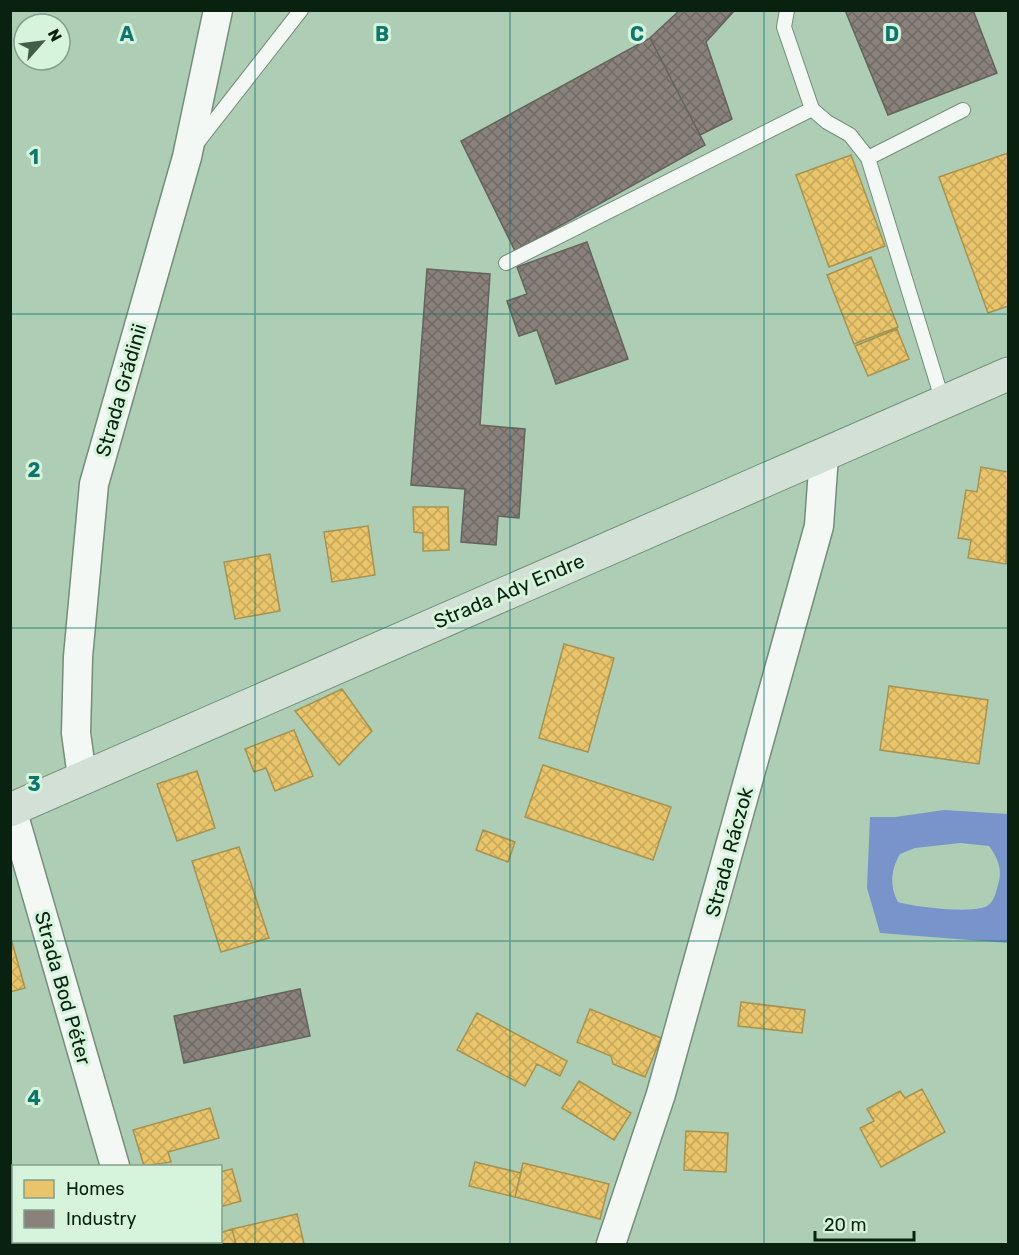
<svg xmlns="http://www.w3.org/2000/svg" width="1019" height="1255" viewBox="0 0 1019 1255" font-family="Rubik,sans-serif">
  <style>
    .water { fill: #7994ca; fill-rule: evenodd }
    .homes { fill: url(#homes-cross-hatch); stroke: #a6934f; stroke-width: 1.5 }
    .industry { fill: url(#industry-cross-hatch); stroke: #63645c; stroke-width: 1.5 }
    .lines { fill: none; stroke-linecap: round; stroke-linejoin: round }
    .service-casing { stroke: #748d7a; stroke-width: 16 }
    .minor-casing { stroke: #748d7a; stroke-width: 31 }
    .primary-casing { stroke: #73937c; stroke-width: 35 }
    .service { stroke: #f3f8f4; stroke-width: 14 }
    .minor { stroke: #f3f8f4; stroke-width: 28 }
    .primary { stroke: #d2e0d6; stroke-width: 33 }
    .grid { fill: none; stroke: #0f766e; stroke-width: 1.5; stroke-opacity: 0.55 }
    .labels { text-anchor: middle; stroke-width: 6; stroke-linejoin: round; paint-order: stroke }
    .street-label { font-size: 20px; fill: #092210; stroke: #d6f4dc }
    .grid-label { font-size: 20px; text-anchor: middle; font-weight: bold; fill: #0f766e; stroke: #d6f4dc; stroke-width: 6; stroke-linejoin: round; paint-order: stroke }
  </style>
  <defs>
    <pattern id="homes-cross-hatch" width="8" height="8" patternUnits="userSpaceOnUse" patternTransform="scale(1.5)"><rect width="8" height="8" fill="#e9c46a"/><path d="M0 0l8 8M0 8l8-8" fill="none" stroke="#c6a85b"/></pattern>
    <pattern id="industry-cross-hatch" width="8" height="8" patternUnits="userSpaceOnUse" patternTransform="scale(1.5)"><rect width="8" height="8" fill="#8a817c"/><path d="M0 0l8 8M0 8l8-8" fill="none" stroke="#6f6964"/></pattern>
  </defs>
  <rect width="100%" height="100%" fill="#adceb4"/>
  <!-- water -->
  <path class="water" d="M944 810 1008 814V943L880 933 867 888 870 817H895ZM960 843 989 846C998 858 1003 870 998 885 996 892 994 902 987 906 972 914 914 907 898 902 889 886 891 869 900 854L915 848Z"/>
  <!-- homes -->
  <path class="homes" d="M1008 153V306L988 313 939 177Z
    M851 155 885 246 829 267 796 175Z
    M871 257 898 327 854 344 827 275Z
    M897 329 909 359 868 376 855 346Z
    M981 467 1008 472 1006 564 968 558 971 540 958 538 966 490 977 492Z
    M413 507H448L449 550 423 551V533L414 532Z
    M368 526 375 575 332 582 324 532Z
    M270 554 280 611 235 619 224 562Z
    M564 644 614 658 588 752 539 738Z
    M889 686 988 700 979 764 880 750Z
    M342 689 372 731 339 765 295 711Z
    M294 730 313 776 275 791 266 768 254 772 245 749Z
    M543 765 671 807 653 860 525 817Z
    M197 771 215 828 177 841 157 784Z
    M483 830 515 842 508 862 476 850Z
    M239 847 269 938 221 952 192 861Z
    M10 935 25 988 10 992Z
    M741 1002 805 1010 802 1033 738 1026Z
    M590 1009 661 1038 645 1077 613 1064 611 1056 577 1042Z
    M477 1013 567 1061 560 1076 537 1064 525 1086 457 1050Z
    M579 1081 631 1113 614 1140 562 1108Z
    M922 1089 945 1132 881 1167 860 1128 874 1121 867 1109 900 1091 905 1098Z
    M210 1108 219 1138 168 1152 171 1162 144 1166 133 1130Z
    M686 1131 728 1133 726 1172 684 1170Z
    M475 1162 521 1173 515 1197 469 1186Z
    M523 1163 609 1184 600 1219 515 1197Z
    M232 1169 241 1201 220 1207V1172Z
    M297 1214 304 1244H236L232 1229Z
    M232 1229 236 1244H189L197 1242H220V1233Z"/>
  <!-- industry -->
  <path class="industry" d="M680 10H735L706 42 732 119 700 135 650 38Z
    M845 10H973L997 73 888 115Z
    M650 38 705 145 515 251 461 141Z
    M587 242 628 359 556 384 537 330 519 336 507 301 527 294 517 267Z
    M427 269 490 274 480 425 525 429 519 518 498 516 496 545 461 542 465 489 411 485Z
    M300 989 310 1036 184 1063 174 1016Z"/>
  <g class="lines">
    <defs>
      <path id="service" d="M787 10 784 27 812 109 827 122 850 135 868 158 943 402
        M197 143 301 10
        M868 158 963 110
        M506 263 812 109"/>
      <path id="minor" d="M82 777 76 733 78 657 94 484 187 157 218 10
        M12 809 115 1166
        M137 1242 138 1244
        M611 1244 661 1094 819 526 824 455"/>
      <path id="primary" d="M10 810 1008 374"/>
    </defs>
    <!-- service casing -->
    <use href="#service" class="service-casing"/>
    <!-- minor casing -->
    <use href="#minor" class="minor-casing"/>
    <!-- primary casing -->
    <use href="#primary" class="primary-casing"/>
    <!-- service -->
    <use href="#service" class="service"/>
    <!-- minor -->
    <use href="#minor" class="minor"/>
    <!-- primary -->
    <use href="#primary" class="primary"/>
  </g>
  <!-- grid -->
  <path class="grid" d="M255 10V1244M510 10V1244M764 10V1244M10 314H1008M10 628H1008M10 941H1008"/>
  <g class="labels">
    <!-- street labels -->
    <g class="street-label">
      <text transform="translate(121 390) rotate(-74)" y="7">Strada Grădinii</text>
      <text transform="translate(509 591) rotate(-23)" y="7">Strada Ady Endre</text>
      <text transform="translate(729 852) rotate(-75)" y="7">Strada Ráczok</text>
      <text transform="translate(63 988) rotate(74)" y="7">Strada Bod Péter</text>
    </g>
  </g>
  <g class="grid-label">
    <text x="127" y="41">A</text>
    <text x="382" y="41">B</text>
    <text x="637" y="41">C</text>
    <text x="892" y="41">D</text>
    <text x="34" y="164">1</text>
    <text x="34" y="477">2</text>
    <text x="34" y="791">3</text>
    <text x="34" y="1105">4</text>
  </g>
  <!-- border -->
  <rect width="1019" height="1255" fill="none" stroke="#092210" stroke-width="24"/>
  <!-- legend -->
  <rect x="12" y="1165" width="210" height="78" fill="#d6f4dc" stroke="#84a08a" stroke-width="1.5"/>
  <rect x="24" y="1180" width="30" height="18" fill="#e9c46a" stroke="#84a08a" stroke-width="1.5"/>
  <text x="66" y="1195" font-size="18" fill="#092210">Homes</text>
  <rect x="24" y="1210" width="30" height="18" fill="#8a817c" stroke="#84a08a" stroke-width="1.5"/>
  <text x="66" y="1225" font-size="18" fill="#092210">Industry</text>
  <!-- north arrow -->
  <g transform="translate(42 42) rotate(62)"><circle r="28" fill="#d6f4dc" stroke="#84a08a" stroke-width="1.5"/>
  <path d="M0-4.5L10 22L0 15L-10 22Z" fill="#425e49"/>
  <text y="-9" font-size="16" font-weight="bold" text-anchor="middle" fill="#092210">N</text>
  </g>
  <!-- scale -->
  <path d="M815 1231v9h99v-9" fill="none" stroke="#092210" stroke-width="3"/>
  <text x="824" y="1231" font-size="18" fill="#092210" stroke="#d6f4dc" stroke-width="4.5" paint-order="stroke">20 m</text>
</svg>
